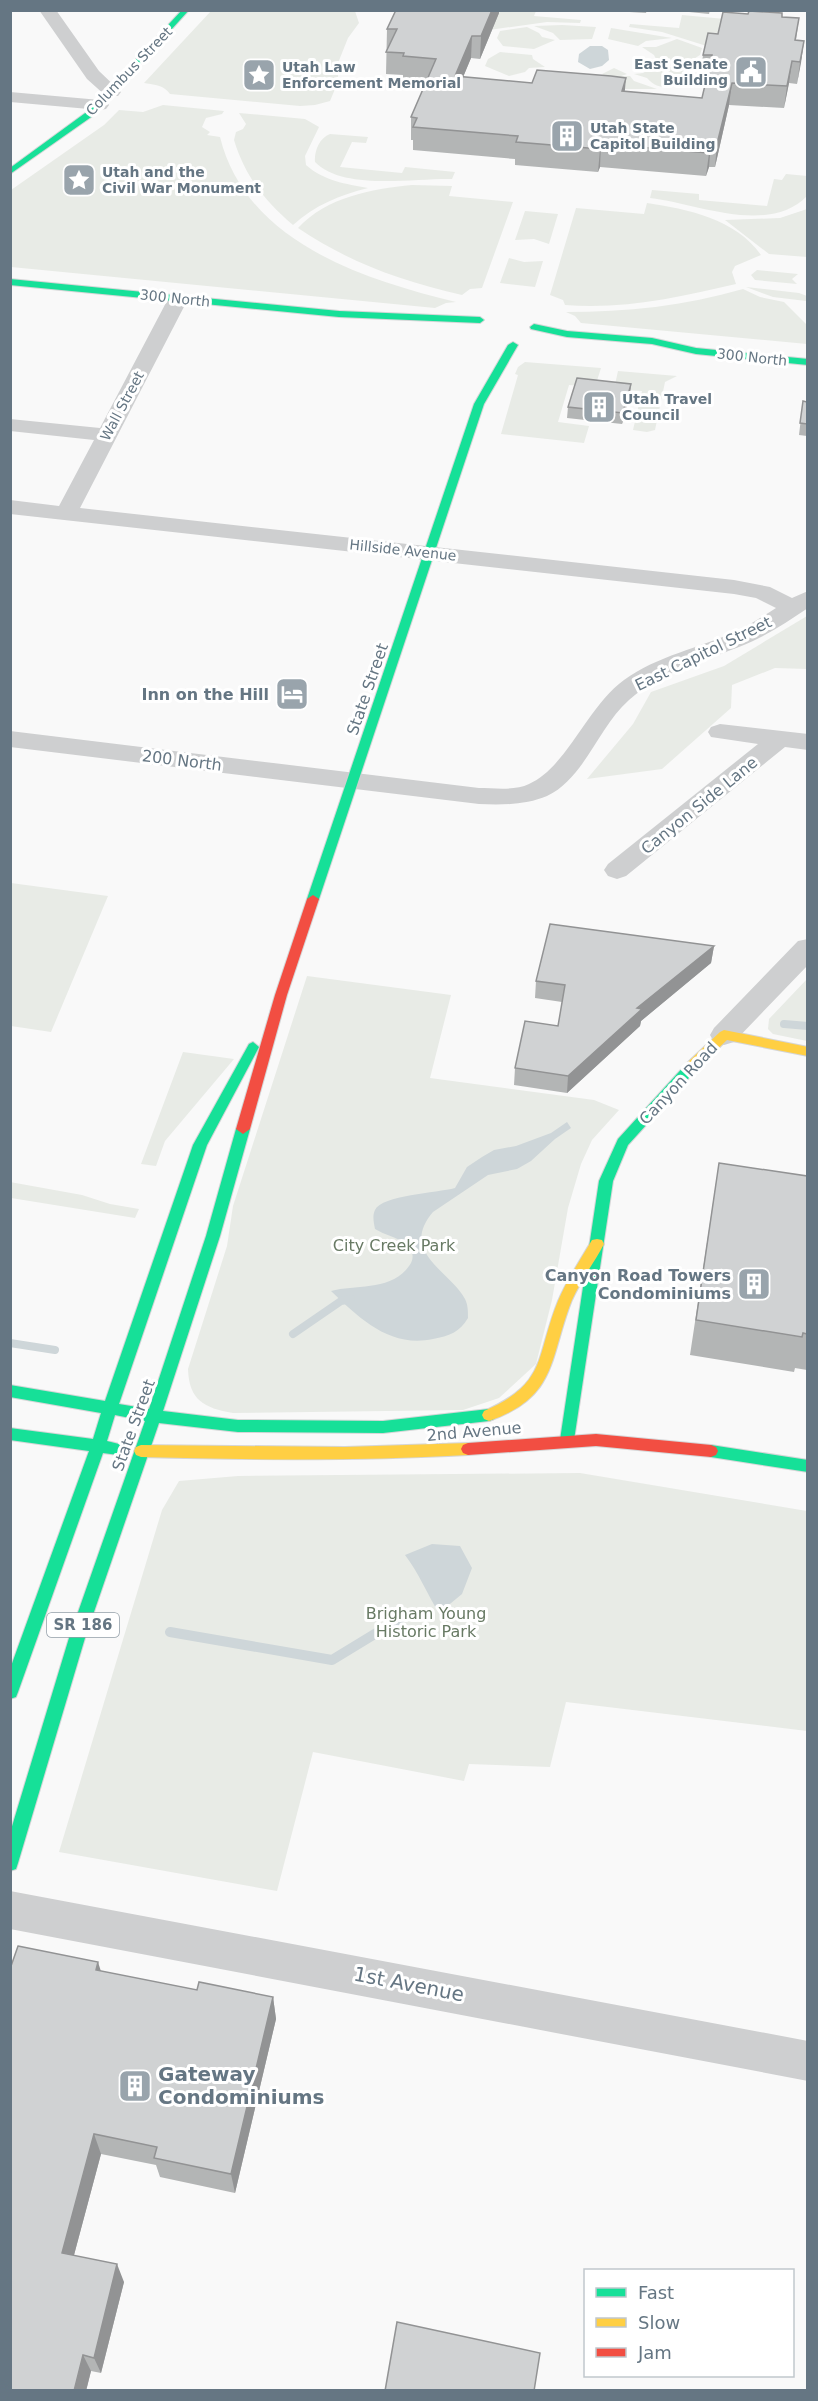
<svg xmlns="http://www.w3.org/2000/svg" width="818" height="2401" viewBox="0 0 818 2401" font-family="'DejaVu Sans',sans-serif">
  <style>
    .green { fill: #e8ebe6 }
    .water { fill: #ced6d9 }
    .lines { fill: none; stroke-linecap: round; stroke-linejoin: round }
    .stream-far1 { stroke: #ced6d9; stroke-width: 8 }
    .stream { stroke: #ced6d9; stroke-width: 10 }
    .fast-casing { stroke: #d5d6d7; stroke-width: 2 }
    .slow-casing { stroke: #d5d6d7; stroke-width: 2 }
    .jam-casing { stroke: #d5d6d7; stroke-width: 2 }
    .street { fill: #cecfd0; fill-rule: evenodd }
    .fast { fill: #16e098; fill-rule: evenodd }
    .slow { fill: #ffcf43; fill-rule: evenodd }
    .jam { fill: #f24e42; fill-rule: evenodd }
    .wall { fill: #b3b5b5 }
    .shaded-wall { fill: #929394 }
    .building { fill: #d0d2d3; stroke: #929394; stroke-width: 1.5 }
    .labels { text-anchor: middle; stroke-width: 6; stroke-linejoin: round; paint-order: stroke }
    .far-poi-label { font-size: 14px; font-weight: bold; fill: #657683; stroke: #fff; text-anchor: start }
    .far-street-label { font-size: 14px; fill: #657683; stroke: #fff }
    .shield { fill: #fff; stroke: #939fa8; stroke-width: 1.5 }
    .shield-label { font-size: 15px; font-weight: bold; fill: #657683 }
    .street-label { font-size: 16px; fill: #657683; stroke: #fff }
    .poi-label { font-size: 16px; font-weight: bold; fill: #657683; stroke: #fff; text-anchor: end }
    .park-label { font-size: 16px; fill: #687a64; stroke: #fff }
    .near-street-label { font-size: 20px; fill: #657683; stroke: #fff }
    .near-poi-label { font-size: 20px; font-weight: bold; fill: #657683; stroke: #fff; text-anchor: start }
  </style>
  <rect width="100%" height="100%" fill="#f9f9f9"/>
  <!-- green -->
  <path class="green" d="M211 11H355L359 23 348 38 338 63V82L330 101 315 105 300 106 170 94C164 86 158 85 144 83Z
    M491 11H536L534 16 581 20 580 23 547 22 489 30Z
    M682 15 725 19 713 48 662 32 629 27 630 24 679 28Z
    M562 25 596 27 592 39 560 40 553 33 534 26Z
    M527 27 539 33 542 37 555 40 534 49 503 46 497 38 500 31Z
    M611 28 672 38 646 41 638 46 608 39Z
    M677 39 702 48 700 55 689 62 656 59 654 55 642 47H656Z
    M500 52 532 55 533 59 545 67 529 68 525 72 509 76 485 66 488 59Z
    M655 66 687 68 694 76 692 84C674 87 659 92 647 78L634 74 643 73Z
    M614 68 627 74 621 76H630L634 81 657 89H599L605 76 602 74Z
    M163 105 224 111 222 114 206 118 202 127 210 132 207 135 220 137C246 242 362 279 456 302L446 303 435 308 11 267V190L104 125 119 110 143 112Z
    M239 113 305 119 319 127 305 156 306 165C324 181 346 184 368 188 340 195 315 205 293 225 264 200 245 176 234 140L236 132 243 129 246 124Z
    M330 134 368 137 366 143 352 142 340 167 402 173 405 167 455 172 452 179C414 178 343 191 315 162 314 152 319 138 330 134Z
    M786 174 807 176V196C768 236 696 203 650 198L652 190 699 194V200L767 206 774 179 782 180Z
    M412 185 452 186 449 196 513 202 482 288 470 289 462 295C399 280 352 264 298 228 327 197 371 189 412 185Z
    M647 203C687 209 736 219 761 255L735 266 732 272 736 284C681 297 622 310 565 305L563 300 550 295 576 208 644 214Z
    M807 209V257L769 254 725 220 780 218Z
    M525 211 558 214 549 244 534 239 515 240Z
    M509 258 524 262 543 261 535 287 500 283Z
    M757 270 798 274 792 279 797 284 755 280 751 275Z
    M746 287 799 293 807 296 806 301 773 297Z
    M743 289 760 297 784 302 807 325V344L581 323 575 316 566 312C626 312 685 306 743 289Z
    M525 362 601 368 595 387 569 385 558 422 589 426 584 443 501 434 518 375 515 374 518 367Z
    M618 371 677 376 665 382 655 430 647 432 633 430 642 391 614 389Z
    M807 616V669L775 668 732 685 731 708 662 769 587 779 633 724 651 692 724 666Z
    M11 883 108 896 51 1032 11 1026Z
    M307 976 451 995 430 1078 594 1100 619 1110 592 1140 581 1164 568 1208 552 1300 536 1364 499 1398 463 1410 233 1413C204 1408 189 1400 188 1369L227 1246 233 1206Z
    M807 979V1041L773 1034 768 1029 769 1019Z
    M183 1052 234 1059 165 1141 156 1166 141 1164Z
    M10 1182 82 1195 110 1204 139 1209 135 1218 11 1198Z
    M580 1473 807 1511V1731L566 1702 550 1767 469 1764 464 1781 313 1752 277 1891 59 1852 162 1510 179 1481 238 1476Z"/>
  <!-- water -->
  <path class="water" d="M590 46H602L608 50 609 60 602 66 590 69 578 62 579 54Z
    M567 1122 571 1128 555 1139 531 1161 517 1169 488 1175 433 1212C399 1252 449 1270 465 1299 468 1305 468 1311 468 1318 460 1332 449 1336 433 1339 390 1348 360 1319 331 1291 357 1284 394 1292 411 1263 415 1255 411 1248 405 1243 396 1237 385 1235 375 1229 374 1223 372 1216 375 1210 382 1195 437 1193 455 1188L467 1167 482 1157 494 1150 516 1146 551 1133Z
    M432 1544 460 1546 472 1568 462 1594 439 1613C427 1594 419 1573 405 1555Z"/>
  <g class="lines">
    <!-- stream-far1 -->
    <path class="stream-far1" d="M784 1024 808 1026
      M293 1334 341 1301 351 1299
      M10 1343 55 1350"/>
    <!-- stream -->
    <path class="stream" d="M170 1632 332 1660 401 1618"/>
    <defs>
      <path id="fast" d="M182 10H189L94 115 10 174V168L88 111Z
        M10 279 339 311 480 317 484 320 480 323 339 317 10 285Z
        M534 324 567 331 652 338 696 348 808 359V365L696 354 652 344 567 337 531 329 530 327Z
        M513 342 518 345 484 404 319 899 317 902H309L307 899 474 404 508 345Z
        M253 1042 259 1047 207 1145 119 1404 149 1409 206 1236 236 1129 243 1124 250 1129 220 1236 163 1411 238 1420 383 1421 489 1409 494 1411 496 1415 494 1419 489 1421 383 1433 238 1432 159 1423 85 1638 18 1863 16 1869 10 1871V1833L69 1638 145 1421 115 1415 107 1441 123 1445 125 1449 123 1453 118 1455 103 1453 18 1692 16 1697 10 1699V1669L89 1451 10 1440V1428L93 1439 101 1413 10 1397V1385L105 1401 193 1145 249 1044Z
        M692 1061 698 1066 697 1069 628 1145 613 1181 574 1440 572 1444 567 1446 562 1444 560 1440 599 1181 618 1139 687 1063Z
        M711 1445 808 1460V1472L711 1457 706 1455 704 1451 706 1447Z"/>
      <path id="slow" d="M724 1030 808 1047V1056L727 1040 697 1069H687L686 1066 687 1063 720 1032Z
        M597 1239 602 1240 604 1244C594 1263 581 1280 572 1300 549 1358 558 1397 489 1421L484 1419 482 1415 484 1411C548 1383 535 1358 558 1301 567 1280 580 1260 592 1240Z
        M468 1443 473 1445 475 1449 473 1453 468 1455C359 1461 250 1460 141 1457L136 1455 134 1451 136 1447 141 1445 345 1447Z"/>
      <path id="jam" d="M313 895 319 899 287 995 250 1129 243 1134 236 1129 275 995 307 899Z
        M596 1434 711 1445 716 1447 718 1451 716 1455 711 1457 596 1446 468 1455 463 1453 461 1449 463 1445 468 1443Z"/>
    </defs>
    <!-- fast casing -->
    <use href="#fast" class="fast-casing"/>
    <!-- slow casing -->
    <use href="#slow" class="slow-casing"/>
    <!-- jam casing -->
    <use href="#jam" class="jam-casing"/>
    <!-- street -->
    <path class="street" d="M39 10H56L99 71 121 92 118 96H106L87 79Z
      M10 92 100 100 106 101 109 105 106 109 100 110 10 102Z
      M178 293 185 295 188 299 80 508 734 580 770 587 792 598 808 591V608C790 620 772 632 753 641 711 660 664 669 629 700 598 727 585 778 547 796 526 805 501 805 479 804L10 747V731L479 788C494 788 515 791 529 784 567 767 587 707 624 680 657 656 699 648 737 631 750 625 763 616 776 608L756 598 734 594 10 514V500L59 506 94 440 10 431V419L100 428 168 299 171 295Z
      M720 724 808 734V750L785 747 626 876 617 879 608 876 604 870 608 864 758 744 711 737 708 732 711 727Z
      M808 939V965L734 1042 724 1045 714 1042 710 1035 714 1028 798 941Z
      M10 1891 808 2041V2081L10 1929Z"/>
    <!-- fast -->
    <use href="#fast" class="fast"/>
    <!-- slow -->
    <use href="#slow" class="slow"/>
    <!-- jam -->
    <use href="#jam" class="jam"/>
  </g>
  <!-- wall -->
  <path class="wall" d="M396 10H499V13L480 59 471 58 463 77 702 98 707 77H700L703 55 718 34 782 17 799 18 796 40 804 41 797 84 789 83 784 108 729 105 715 167H709L706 176 600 167 598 172 515 165V159L413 150V140H411V117L427 80 403 78V75L386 74 387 29Z
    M596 10H647L646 13Z
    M669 10H710L709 14Z
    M630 395 622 424 567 418 568 407Z
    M803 401 807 402V436L799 435Z
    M714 946 711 963 641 1021 640 1026 567 1093 514 1085 515 1068 558 1026 562 1002 535 998 536 981Z
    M719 1163 807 1176V1370L795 1368 794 1372 690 1355Z
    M101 1971 197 1990 273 1997 276 2019 235 2193 160 2177 156 2165 101 2154 74 2255 124 2282 101 2373 91 2371 86 2391H10Z"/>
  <!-- shaded-wall -->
  <path class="shaded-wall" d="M492 10H499V13L480 59 481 36Z
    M472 36 471 58 454 99 455 76Z
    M804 41 801 63 797 84 800 62Z
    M792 61 789 83 784 108 787 86Z
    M626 78 624 100 622 91Z
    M732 83 729 105 715 167 717 144Z
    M601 144 600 167 598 172 600 149Z
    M711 144 709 167 706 176 709 153Z
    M631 384 630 395 622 424 623 413Z
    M714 946 711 963 641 1021 640 1026 567 1093 568 1076 637 1008Z
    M98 1962 105 1984 96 1970Z
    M273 1997 276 2019 235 2193 231 2174Z
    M94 2134 101 2154 70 2270 62 2253Z
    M117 2264 124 2282 101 2373 94 2358Z
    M83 2355 91 2371 86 2391H74Z"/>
  <!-- building -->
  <path class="building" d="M396 10H492L481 36H472L455 76 532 83 537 70 611 76 626 78 622 91 702 98 712 55H703L708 33 718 34 723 12 748 14 749 11 782 13V17L799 18 795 40 804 41 800 62 792 61 787 86 732 83 717 144H711L709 153 601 144 600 149 516 142 518 136 413 127 417 118 411 117 436 59 403 56 404 53 386 52 397 29H387Z
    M577 378 631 384 623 413 568 407Z
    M803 401 807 402V424L800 423Z
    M550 924 714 946 637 1008 642 1009 568 1076 515 1068 525 1021 558 1026 565 985 536 981Z
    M719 1163 807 1176V1334L803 1333 802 1337 696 1320Z
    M18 1946 98 1962 96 1970 197 1990 199 1982 273 1997 231 2174 154 2158 157 2147 94 2134 62 2253 117 2264 94 2358 83 2355 74 2391H10V1969Z
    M397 2322 540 2353 534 2391H385Z"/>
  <!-- icons -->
  <defs>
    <symbol id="civic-square" viewBox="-11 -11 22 22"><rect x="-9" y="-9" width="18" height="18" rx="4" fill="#99a4ac" stroke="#fff"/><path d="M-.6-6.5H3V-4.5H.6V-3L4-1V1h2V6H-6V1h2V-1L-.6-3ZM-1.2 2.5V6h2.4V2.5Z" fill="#fff"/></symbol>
    <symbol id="sight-square" viewBox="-11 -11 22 22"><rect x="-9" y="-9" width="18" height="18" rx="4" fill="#99a4ac" stroke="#fff"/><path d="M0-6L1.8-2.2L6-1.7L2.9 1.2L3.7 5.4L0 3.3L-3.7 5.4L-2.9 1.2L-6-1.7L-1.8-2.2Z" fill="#fff"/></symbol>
    <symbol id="building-square" viewBox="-11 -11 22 22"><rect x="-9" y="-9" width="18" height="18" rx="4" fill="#99a4ac" stroke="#fff"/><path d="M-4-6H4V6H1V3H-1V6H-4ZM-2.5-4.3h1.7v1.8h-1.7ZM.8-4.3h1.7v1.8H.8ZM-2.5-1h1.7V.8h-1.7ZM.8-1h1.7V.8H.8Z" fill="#fff"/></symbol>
    <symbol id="hotel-square" viewBox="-11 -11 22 22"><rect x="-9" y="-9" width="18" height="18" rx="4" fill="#99a4ac" stroke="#fff"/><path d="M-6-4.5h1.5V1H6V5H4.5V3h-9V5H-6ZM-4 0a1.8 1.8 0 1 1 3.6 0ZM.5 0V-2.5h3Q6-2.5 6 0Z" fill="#fff"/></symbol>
  </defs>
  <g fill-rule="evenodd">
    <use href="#civic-square" x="732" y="53" width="38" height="38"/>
    <use href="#sight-square" x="240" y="56" width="38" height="38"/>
    <use href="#building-square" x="548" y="117" width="38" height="38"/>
    <use href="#sight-square" x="60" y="161" width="38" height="38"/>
    <use href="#building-square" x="580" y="388" width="38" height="38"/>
    <use href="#hotel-square" x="273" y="675" width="38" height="38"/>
    <use href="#building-square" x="735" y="1265" width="38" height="38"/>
    <use href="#building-square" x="116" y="2067" width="38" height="38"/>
  </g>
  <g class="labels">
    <!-- far-poi labels -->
    <g class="far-poi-label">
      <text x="728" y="69" text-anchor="end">East Senate<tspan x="728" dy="16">Building</tspan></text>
      <text x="282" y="72">Utah Law<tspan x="282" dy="16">Enforcement Memorial</tspan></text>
      <text x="590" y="133">Utah State<tspan x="590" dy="16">Capitol Building</tspan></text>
      <text x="102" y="177">Utah and the<tspan x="102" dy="16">Civil War Monument</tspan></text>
      <text x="622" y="404">Utah Travel<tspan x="622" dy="16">Council</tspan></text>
    </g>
    <!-- far-street labels -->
    <g class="far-street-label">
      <text transform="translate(129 71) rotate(-46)" y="5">Columbus Street</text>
      <text transform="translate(175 298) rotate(6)" y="5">300 North</text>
      <text transform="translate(752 357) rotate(6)" y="5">300 North</text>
      <text transform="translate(122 406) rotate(-62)" y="5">Wall Street</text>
      <text transform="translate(403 550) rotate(6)" y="5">Hillside Avenue</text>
    </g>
    <!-- shield labels -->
    <rect class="shield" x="47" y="1613" width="72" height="24" rx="4.5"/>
    <g class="shield-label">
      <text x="83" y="1630">SR 186</text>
    </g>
    <!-- street labels -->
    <g class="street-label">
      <text transform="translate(703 653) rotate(-26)" y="6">East Capitol Street</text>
      <text transform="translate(367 689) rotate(-71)" y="6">State Street</text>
      <text transform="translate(182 760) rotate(7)" y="6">200 North</text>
      <text transform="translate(699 805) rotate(-39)" y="6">Canyon Side Lane</text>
      <text transform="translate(678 1083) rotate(-47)" y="6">Canyon Road</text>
      <text transform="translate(133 1425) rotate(-70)" y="6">State Street</text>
      <text transform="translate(474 1431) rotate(-5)" y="6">2nd Avenue</text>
    </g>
    <!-- poi labels -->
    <g class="poi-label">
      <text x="269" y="700">Inn on the Hill</text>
      <text x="731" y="1281">Canyon Road Towers<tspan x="731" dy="18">Condominiums</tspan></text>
    </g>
    <!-- park labels -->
    <g class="park-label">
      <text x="394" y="1251">City Creek Park</text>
      <text x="426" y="1619">Brigham Young<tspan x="426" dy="18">Historic Park</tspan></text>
    </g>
    <!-- near-street labels -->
    <g class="near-street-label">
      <text transform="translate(409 1984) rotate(11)" y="7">1st Avenue</text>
    </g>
    <!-- near-poi labels -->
    <g class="near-poi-label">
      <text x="158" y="2081">Gateway<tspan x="158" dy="23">Condominiums</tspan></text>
    </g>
  </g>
  <!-- border -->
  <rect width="818" height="2401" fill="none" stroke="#657683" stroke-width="24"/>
  <!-- legend -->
  <rect x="584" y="2269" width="210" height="108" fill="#ffffff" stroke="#c1c8cd" stroke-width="1.5"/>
  <rect x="596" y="2288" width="30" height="9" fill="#16e098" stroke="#c1c8cd" stroke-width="1.5"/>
  <text x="638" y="2299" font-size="18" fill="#657683">Fast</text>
  <rect x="596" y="2318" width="30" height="9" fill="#ffcf43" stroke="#c1c8cd" stroke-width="1.5"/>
  <text x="638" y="2329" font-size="18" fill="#657683">Slow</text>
  <rect x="596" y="2348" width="30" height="9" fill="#f24e42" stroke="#c1c8cd" stroke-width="1.5"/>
  <text x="638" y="2359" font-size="18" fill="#657683">Jam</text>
</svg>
